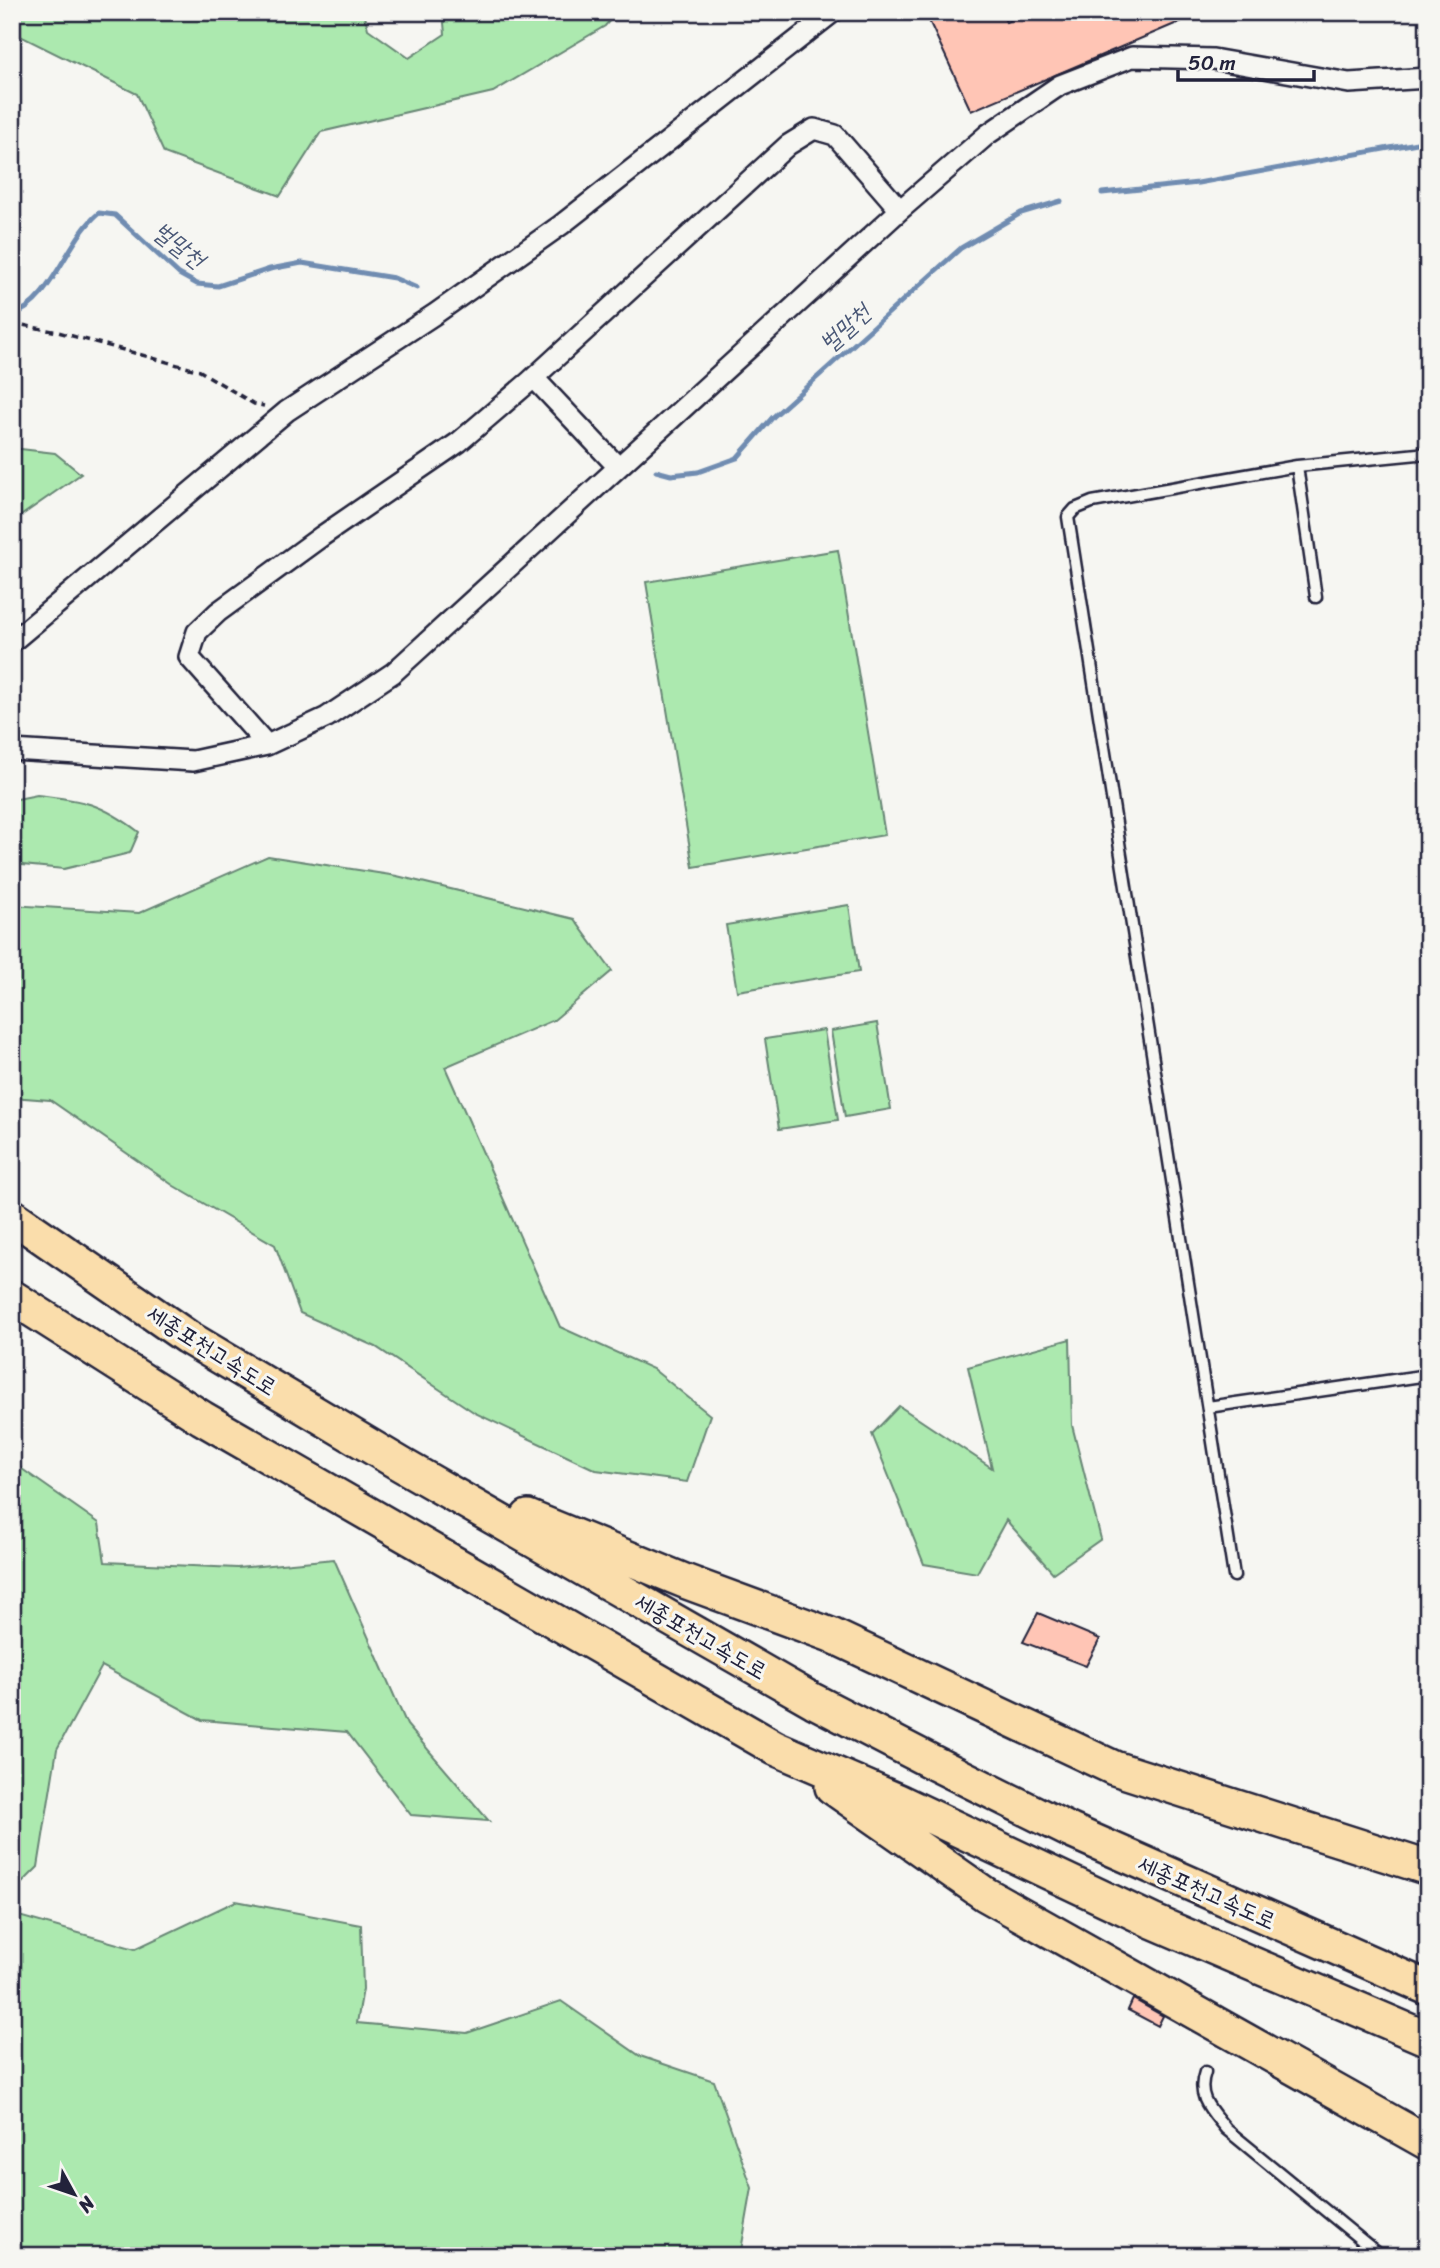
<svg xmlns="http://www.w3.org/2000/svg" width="1440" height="2268" viewBox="0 0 1440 2268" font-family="Sriracha,'Poor Story',sans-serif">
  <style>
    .green { fill: #ace9af; stroke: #678675; stroke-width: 2 }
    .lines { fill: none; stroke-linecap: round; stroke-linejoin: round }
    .stream { stroke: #6f8cb1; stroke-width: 5 }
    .building { fill: #ffc5b5; stroke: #22223b; stroke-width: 2 }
    .service-casing { stroke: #22223b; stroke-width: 15 }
    .minor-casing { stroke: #22223b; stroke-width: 24 }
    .motorway-casing { stroke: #22223b; stroke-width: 38 }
    .path { stroke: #22223b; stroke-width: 3.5; stroke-dasharray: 7 5; stroke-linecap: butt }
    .service { stroke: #f6f6f2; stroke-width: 10 }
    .minor { stroke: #f6f6f2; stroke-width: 19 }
    .motorway { stroke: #faddab; stroke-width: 33 }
    .labels { text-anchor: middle; stroke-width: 6; stroke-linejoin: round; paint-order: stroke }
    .street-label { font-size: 23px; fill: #22223b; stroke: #f6f6f2 }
    .water-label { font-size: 24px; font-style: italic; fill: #495776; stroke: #f6f6f2 }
  </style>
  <rect width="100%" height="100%" fill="#f6f6f2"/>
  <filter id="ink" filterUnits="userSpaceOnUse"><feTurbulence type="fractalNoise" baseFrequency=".0143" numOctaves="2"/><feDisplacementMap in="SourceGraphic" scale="14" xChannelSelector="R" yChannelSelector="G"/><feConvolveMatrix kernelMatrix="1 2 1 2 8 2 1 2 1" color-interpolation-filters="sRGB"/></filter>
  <g filter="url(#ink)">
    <!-- green -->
    <path class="green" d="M12 12H364L368 29 409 58 445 34 443 12H617L605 26 493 92 321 132 280 196 164 153 137 94 12 32Z
      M12 448 55 453 81 474 12 522Z
      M838 550 885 835 693 867 646 582Z
      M37 795C83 800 101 803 139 832L130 853 64 869 12 864V800Z
      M268 856 397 876 574 919 612 971 554 1020 445 1067 560 1327 653 1369 710 1415 687 1482 596 1470 475 1413 376 1347 300 1313 275 1245 174 1186 50 1100 12 1097V905L139 913Z
      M849 905 859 972 737 991 726 925Z
      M877 1023 891 1109 845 1117 831 1031Z
      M824 1030 838 1120 779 1129 765 1039Z
      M1070 1339 1072 1425 1101 1539 1053 1573 1006 1520 977 1573 924 1564 872 1434 899 1406 992 1468 968 1367Z
      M12 1462 99 1523 105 1562 237 1568 334 1559 407 1725 489 1821 411 1815 347 1732 202 1720 102 1666 57 1749 38 1867 12 1893Z
      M236 1901 361 1925 363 1989 357 2023 467 2033 561 2001 640 2056 714 2081 752 2188 740 2256H12V1914L135 1949Z"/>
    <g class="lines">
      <!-- stream -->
      <path class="stream" d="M1102 193 1198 183 1428 141
        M12 315C51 304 67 239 99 213L115 215 179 274 197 284 218 286 270 269 302 263 394 278 417 288
        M656 471 671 475 698 472 737 458 773 417 961 248 1021 213 1061 201"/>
    </g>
    <!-- building -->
    <path class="building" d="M925 12H1001L1006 22 1030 12H1203L971 111Z
      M1038 1613 1100 1639 1086 1666 1023 1642Z
      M1133 1999 1163 2016 1158 2026 1128 2010Z"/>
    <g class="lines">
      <defs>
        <path id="service" d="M1297 466 1316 597
          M1208 1407 1428 1375
          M1234 1576 1068 517 1075 509 1092 502 1297 466 1428 453
          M1205 2072C1196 2097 1211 2110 1226 2129L1381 2256
          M1362 2256 1369 2246"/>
        <path id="minor" d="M534 378 618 467
          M12 642 287 411 435 314 561 225 833 12
          M267 745 189 657 197 632 218 612 322 536 459 442 529 382 788 145 814 129 835 135 900 210
          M12 750 193 761 267 745 327 717 393 673 900 210 988 134 1060 85 1132 57 1213 59 1349 83 1428 78"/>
        <path id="motorway" d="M12 1216 187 1337 402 1465 814 1701 936 1764 1071 1831 1428 1988
          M12 1297 202 1418 775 1748 898 1801 1152 1921 1428 2039
          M528 1517 687 1582 831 1635 1114 1768 1428 1868
          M832 1787 985 1894 1428 2143"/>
      </defs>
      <!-- service casing -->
      <use href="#service" class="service-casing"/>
      <!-- minor casing -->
      <use href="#minor" class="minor-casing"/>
      <!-- motorway casing -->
      <use href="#motorway" class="motorway-casing"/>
      <!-- path -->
      <path class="path" d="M12 323 58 332 200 371 254 404 264 406"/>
      <!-- service -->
      <use href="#service" class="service"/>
      <!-- minor -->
      <use href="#minor" class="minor"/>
      <!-- motorway -->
      <use href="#motorway" class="motorway"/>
    </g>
  </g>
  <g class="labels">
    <!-- street labels -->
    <g class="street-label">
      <text transform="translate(212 1350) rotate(32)" y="8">세종포천고속도로</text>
      <text transform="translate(701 1636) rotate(30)" y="8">세종포천고속도로</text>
      <text transform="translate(1207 1892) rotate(24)" y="8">세종포천고속도로</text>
    </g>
    <!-- water labels -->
    <g class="water-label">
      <text transform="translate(179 245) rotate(38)" y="8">벌말천</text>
      <text transform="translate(845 328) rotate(-42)" y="8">벌말천</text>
    </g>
  </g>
  <!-- margin -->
  <rect width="1440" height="2268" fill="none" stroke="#f6f6f2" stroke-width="42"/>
  <rect x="21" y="21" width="1398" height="2226" fill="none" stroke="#22223b" stroke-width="2.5" filter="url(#ink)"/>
  <!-- north arrow -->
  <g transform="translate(74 2194) rotate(130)" stroke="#f6f6f2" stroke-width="5" paint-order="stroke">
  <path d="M0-5L12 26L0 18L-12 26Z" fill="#22223b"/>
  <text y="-10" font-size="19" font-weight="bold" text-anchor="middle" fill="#22223b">N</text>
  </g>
  <!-- scale -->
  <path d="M1178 70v10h136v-10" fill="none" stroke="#22223b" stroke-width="3.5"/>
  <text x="1188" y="70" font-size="21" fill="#22223b" stroke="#f6f6f2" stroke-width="5" paint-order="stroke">50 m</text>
</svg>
